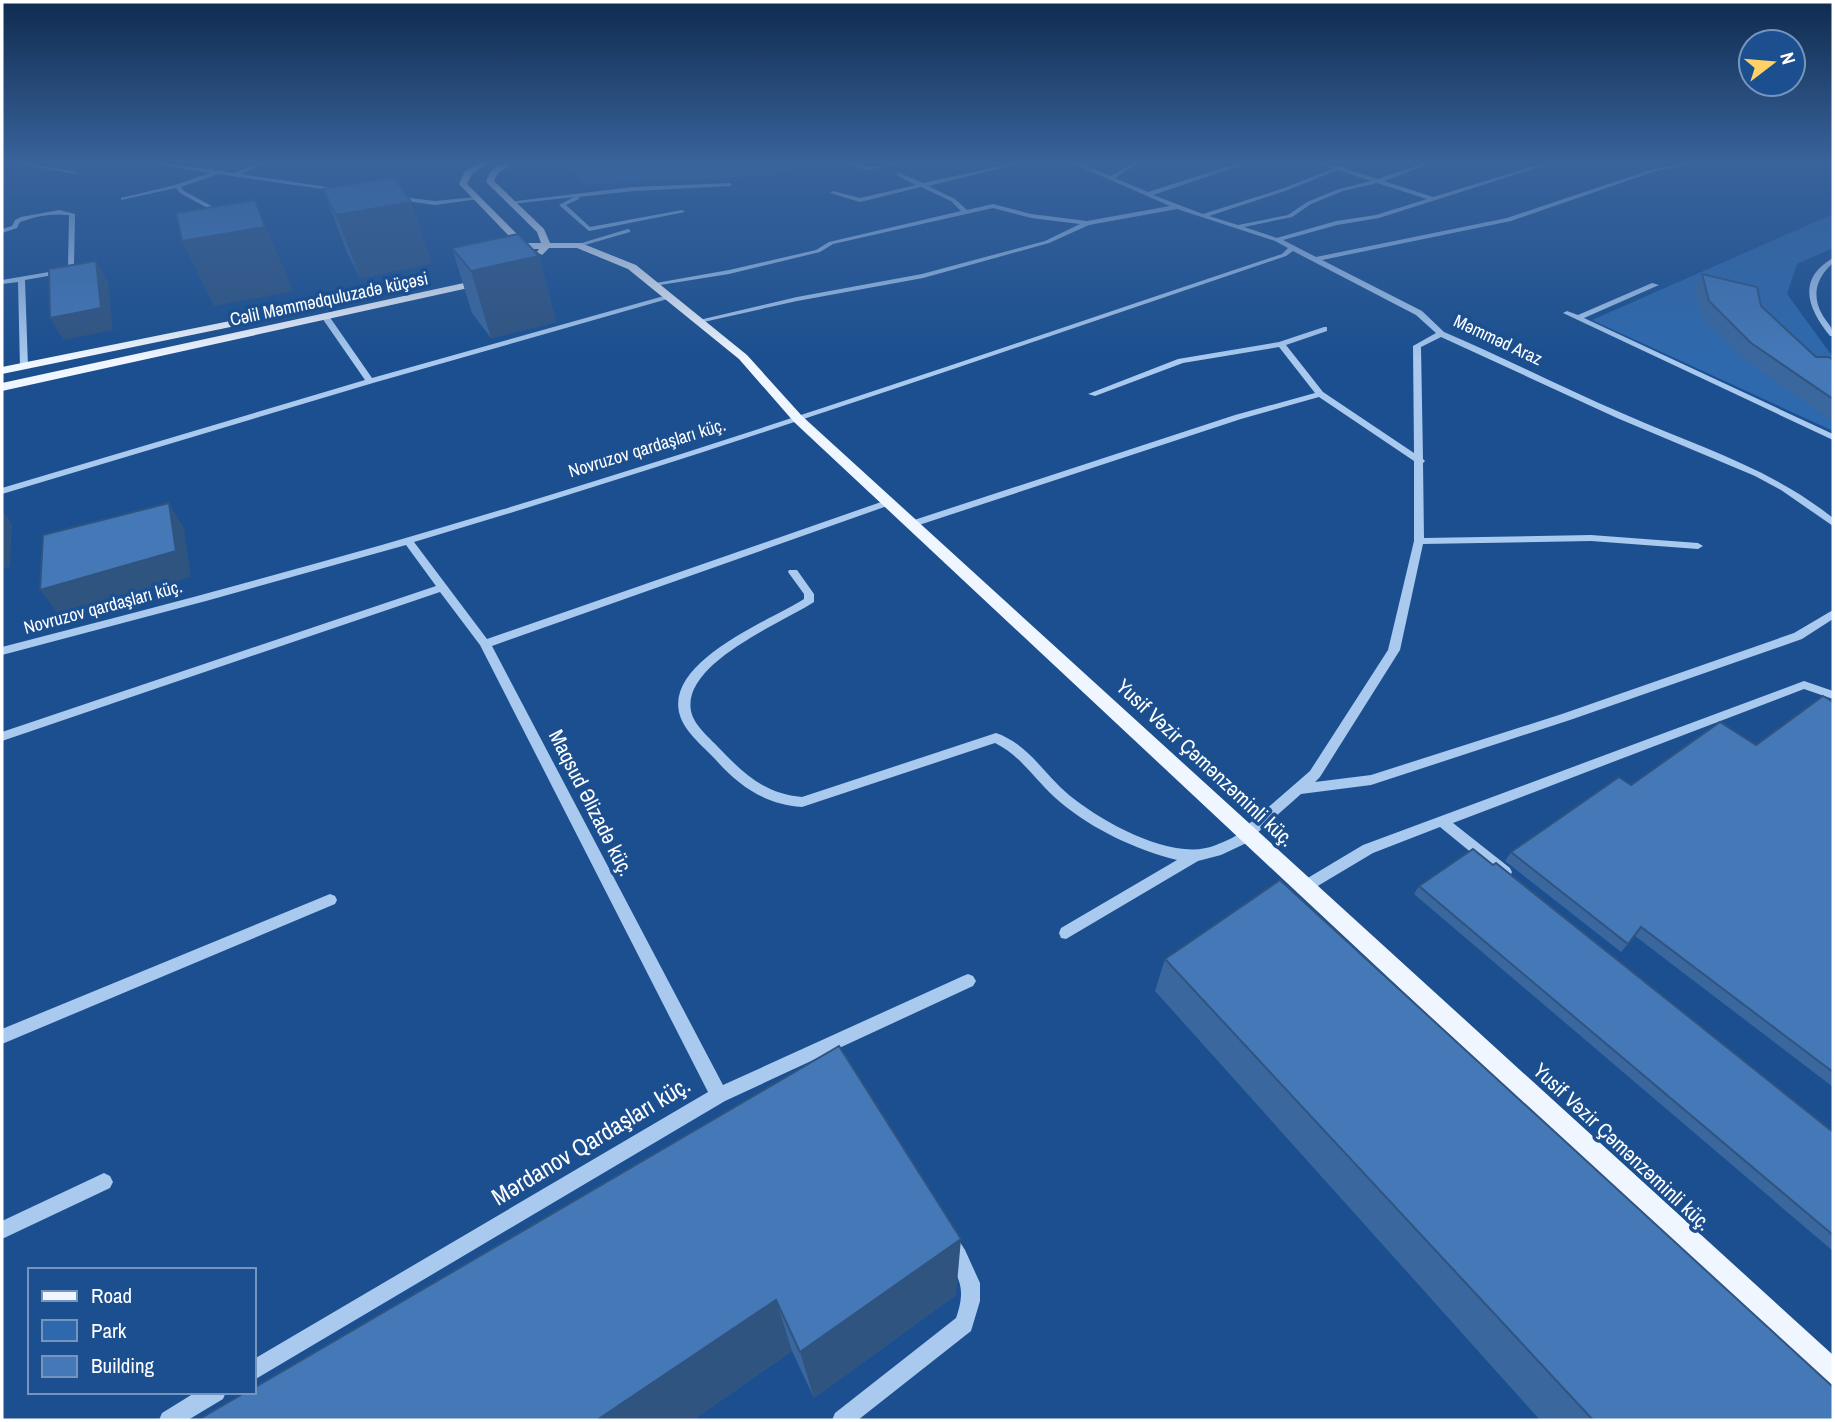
<svg xmlns="http://www.w3.org/2000/svg" width="1835" height="1422" viewBox="0 0 1835 1422" font-family="'Archivo Narrow',sans-serif">
  <style>
    .green { fill: #2e69ad }
    .lines { fill: none; stroke-linecap: round; stroke-linejoin: round }
    .minor { fill: #a9c9ee; fill-rule: evenodd }
    .major { fill: #f0f6ff; fill-rule: evenodd }
    .wall { fill: #3a679d }
    .shaded-wall { fill: #305480 }
    .building { fill: #4478b7; stroke: #305480; stroke-width: 2 }
    .labels { text-anchor: middle; stroke-width: 7; stroke-linejoin: round; paint-order: stroke }
    .far-street-label { font-size: 18px; fill: #fff; stroke: #1b4f8f }
    .street-label { font-size: 21px; fill: #fff; stroke: #1b4f8f }
    .near-street-label { font-size: 24px; fill: #fff; stroke: #1b4f8f }
  </style>
  <rect width="100%" height="100%" fill="#1b4f8f"/>
  <!-- green -->
  <path class="green" d="M566 161H812L771 175 586 185 570 167H554Z
    M1833 214V248L1797 264 1787 294 1833 357V431L1592 320Z"/>
  <g class="lines">
    <!-- minor -->
    <path class="minor" d="M2 161H14L78 172 75 174Z
      M137 161H150L235 173 263 161H270L241 174 347 190 344 192 218 174 181 187 184 191 226 214 224 217 180 193 176 188 121 200V198L175 185 210 173Z
      M842 161C851 161 857 165 865 166 880 168 897 160 913 161L866 170Z
      M1067 161H1074L1111 176 1136 161H1142L1115 178 1148 192 1245 161H1253L1153 195 1203 214 1281 189 1333 169 1312 161C1321 161 1328 165 1336 166 1344 167 1351 161 1360 161L1343 168 1378 179 1430 161H1437L1384 181 1433 197 1550 161H1558L1379 218 1337 225 1283 240 1316 257 1507 218 1650 170 1695 161H1705L1653 172 1511 221 1322 260 1422 311 1444 332C1505 358 1563 388 1624 414 1696 446 1771 468 1833 518V526L1781 490 1755 476 1617 418 1441 337 1421 347 1423 459 1425 461 1423 463 1424 538 1591 535 1698 543 1703 546 1698 549 1591 541 1423 544 1400 650 1320 777 1315 782 1371 775 1562 714 1794 633 1833 610V619L1802 639 1570 720 1371 785 1301 794 1256 834 1255 839 1221 855 1198 861 1066 939 1061 938 1059 933 1061 928 1177 860C1136 850 1092 829 1060 802 1037 783 1022 756 995 743L802 807C764 804 739 786 715 759 703 746 683 731 679 712 668 660 769 621 804 599V594L788 572 789 570H797L814 594V602C780 624 682 663 691 711 694 726 711 739 721 750 745 775 766 794 802 797L996 733C1028 744 1044 774 1069 795 1102 822 1174 863 1216 845 1225 841 1238 837 1243 829L1310 771 1388 650 1414 541V461L1319 397 1241 419 916 526 912 527 907 524 908 522 1235 415 1315 393 1279 347 1183 363 1095 396 1088 394 1178 359 1279 342 1324 327H1327V331L1286 345 1323 392 1414 453 1413 346 1436 333 1416 315 1293 251 1286 256C996 354 708 455 414 542L487 639 884 501H890V505L492 646 723 1085 963 976 968 974 973 976 976 981 973 986 725 1101 254 1380V1359L708 1092 480 645 440 592 2 741V732L436 586 406 545 206 601 2 655V647C202 596 401 542 598 480 827 409 1054 330 1282 254L1288 248 1275 241 1177 209 1089 225 1049 243 923 278 797 301 699 323 695 321 797 297 922 274 1045 241 1080 224 1031 218 993 208 833 244 820 252 729 274 654 286 650 284 729 270 816 250 829 242 961 211 951 201 921 187 860 202 830 193 833 191 860 198 916 185 896 175 898 172 923 183 1014 163V165L928 186 955 199 967 210 993 204 1031 214 1087 221 1170 206ZM1338 170 1371 181 1339 189 1307 202 1288 215 1238 225 1209 216 1285 191ZM1377 183 1427 199 1376 215 1336 221 1277 238 1244 227 1292 217 1311 204 1343 191Z
      M730 183 732 186 633 191 579 197V199L566 205 590 227 682 210 685 212 589 231 559 205 574 197 511 204 508 202 633 187Z
      M394 196 435 201 476 197 479 199 435 205 392 199Z
      M59 210 75 214 74 266 53 275 25 280 28 367 24 369 20 367 18 282 2 284V280L49 272 68 265 69 215C52 213 36 216 20 222L17 228 2 233V229L12 226 15 220 21 217Z
      M628 229 630 230V232L578 247 575 245Z
      M1833 258V263C1816 278 1811 296 1823 316 1828 324 1833 327 1833 336H1830C1808 309 1796 279 1833 258Z
      M1652 283 1659 285 1584 318 1833 434V440L1563 313 1567 311 1578 315Z
      M664 296 671 298 373 383 2 494V488L365 380 322 318 323 316H329L372 378Z
      M1804 681 1833 691V699L1804 689 1453 823 1510 868 1512 872 1510 876 1505 878 1500 876 1440 827 1373 853 1311 890 1306 892 1301 890 1299 886 1301 882 1363 845Z
      M330 894 335 896 337 900 335 904 2 1044V1029Z
      M104 1173 110 1176 113 1182 110 1188 2 1239V1221Z
      M951 1237 958 1239 965 1250 980 1283V1301L971 1331 858 1420H832L835 1413 956 1318C969 1281 954 1276 942 1246L944 1239Z
      M196 1392H226L223 1399 188 1420H159L162 1413Z"/>
    <!-- major -->
    <path class="major" d="M482 161H491L472 174 467 184 520 237 523 243H541L537 232 486 182C490 167 502 160 517 161L498 173 494 181 544 229 550 243H581L636 265 747 355 802 416 1833 1355V1388L1823 1384 794 422 739 359 628 269 577 248H549L542 255 537 252 539 249H522L516 256H510L508 254 514 246 513 240 459 184 465 171Z
      M487 278 492 281 491 283 2 391V383Z
      M373 292 377 293V297L2 374V367Z"/>
  </g>
  <!-- wall -->
  <path class="wall" d="M323 189 432 263 360 278 346 250Z
    M452 248 539 256 556 322 491 338 472 313Z
    M1702 274 1761 306 1816 357 1833 360V422L1742 358 1701 315 1694 288Z
    M1833 702V1087L1635 936 1621 952 1505 861 1511 852 1631 785 1756 745Z
    M1419 886 1833 1132V1251L1414 894Z
    M1165 959 1833 1420H1540L1155 991Z
    M839 1046 956 1295 814 1398 792 1351 693 1420H198Z"/>
  <!-- shaded-wall -->
  <path class="shaded-wall" d="M255 200 293 291 214 306 182 241Z
    M411 202 432 263 360 278 336 215Z
    M539 256 556 322 491 338 471 271Z
    M96 261 108 282 113 330 63 340 50 318Z
    M169 503 184 528 191 577 60 616 40 590Z
    M2 510 12 524 10 567 2 569Z
    M961 1239 956 1295 814 1398 800 1352Z
    M776 1300 792 1351 693 1420H597Z"/>
  <!-- building -->
  <path class="building" d="M394 177 411 202 336 215 323 189Z
    M255 200 265 227 182 241 176 213Z
    M518 234 539 256 471 271 452 248Z
    M96 261 101 308 50 318 49 269Z
    M1702 274 1757 287 1761 306 1816 357H1829L1833 360V399L1751 343 1709 301Z
    M169 503 176 551 40 590 43 535Z
    M1823 696 1833 702V1072L1641 927 1628 944 1511 852 1619 777 1631 785 1720 722 1756 745Z
    M1473 849 1493 865 1496 863 1833 1132V1235L1419 886Z
    M1280 880 1833 1387V1420H1593L1165 959Z
    M839 1046 961 1239 800 1352 776 1300 597 1420H198L246 1392H254V1388Z"/>
  <!-- sky -->
  <linearGradient id="sky" x2="0" y2="1"><stop stop-color="#0f2b4f"/><stop offset="0.45" stop-color="#39639b"/><stop offset="1" stop-color="#39639b" stop-opacity="0"/></linearGradient>
  <rect width="1835" height="360" fill="url(#sky)"/>
  <g class="labels">
    <!-- far-street labels -->
    <g class="far-street-label">
      <text transform="translate(329 299) rotate(-12)" y="6">Cəlil Məmmədquluzadə küçəsi</text>
      <text transform="translate(1498 340) rotate(25)" y="6">Məmməd Araz</text>
      <text transform="translate(647 448) rotate(-17)" y="6">Novruzov qardaşları küç.</text>
      <text transform="translate(103 607) rotate(-15)" y="6">Novruzov qardaşları küç.</text>
    </g>
    <!-- street labels -->
    <g class="street-label">
      <text transform="translate(1205 763) rotate(43)" y="7">Yusif Vəzir Çəmənzəminli küç.</text>
      <text transform="translate(591 803) rotate(63)" y="7">Maqsud Əlizadə küç.</text>
      <text transform="translate(1622 1147) rotate(43)" y="7">Yusif Vəzir Çəmənzəminli küç.</text>
    </g>
    <!-- near-street labels -->
    <g class="near-street-label">
      <text transform="translate(591 1141) rotate(-31)" y="8">Mərdanov Qardaşları küç.</text>
    </g>
  </g>
  <!-- border -->
  <rect width="1835" height="1422" fill="none" stroke="#ffffff" stroke-width="7"/>
  <!-- legend -->
  <rect x="28" y="1268" width="228" height="126" fill="#1b4f8f" stroke="#7695bc" stroke-width="2"/>
  <rect x="42" y="1291" width="35" height="10" fill="#f0f6ff" stroke="#7695bc" stroke-width="2"/>
  <text x="91" y="1303" font-size="21" fill="#ffffff">Road</text>
  <rect x="42" y="1320" width="35" height="21" fill="#2e69ad" stroke="#7695bc" stroke-width="2"/>
  <text x="91" y="1338" font-size="21" fill="#ffffff">Park</text>
  <rect x="42" y="1356" width="35" height="21" fill="#4478b7" stroke="#7695bc" stroke-width="2"/>
  <text x="91" y="1373" font-size="21" fill="#ffffff">Building</text>
  <!-- north arrow -->
  <g transform="translate(1772 63) rotate(74)"><circle r="33" fill="#1b4f8f" stroke="#7695bc" stroke-width="2"/>
  <path d="M0-5L12 26L0 18L-12 26Z" fill="#ffd166"/>
  <text y="-10" font-size="19" font-weight="bold" text-anchor="middle" fill="#ffffff">N</text>
  </g>
</svg>
